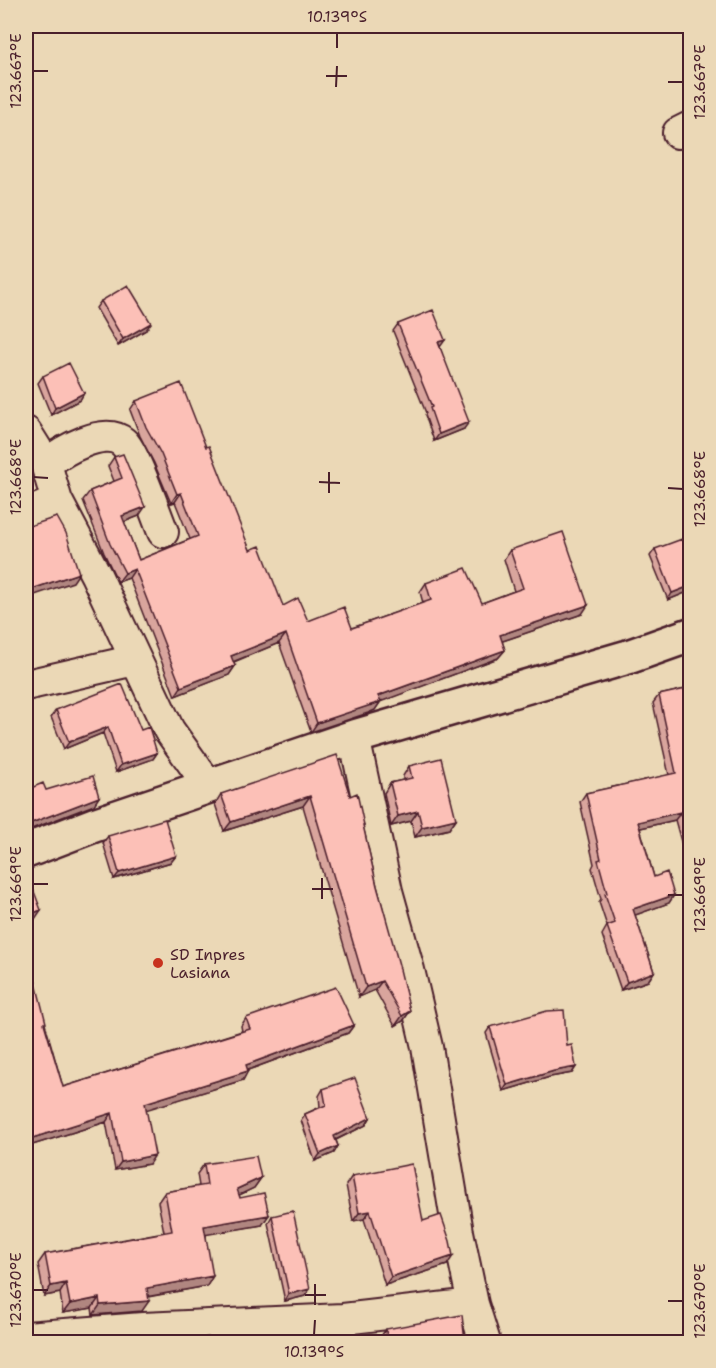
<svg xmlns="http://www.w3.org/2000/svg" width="716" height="1368" viewBox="0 0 716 1368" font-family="'Shantell Sans',sans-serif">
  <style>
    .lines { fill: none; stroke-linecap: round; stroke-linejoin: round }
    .minor-casing { stroke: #4a1f2b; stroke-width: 34 }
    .tertiary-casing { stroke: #4a1f2b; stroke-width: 38 }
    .minor { stroke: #ebd8b6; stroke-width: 30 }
    .tertiary { stroke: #ebd8b6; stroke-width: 33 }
    .wall { fill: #d9a59d; stroke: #4a1f2b; stroke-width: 1.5 }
    .shaded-wall { fill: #b08680; stroke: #4a1f2b; stroke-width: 1.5 }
    .building { fill: #fcc0b7; stroke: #4a1f2b; stroke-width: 1.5 }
    .ticks { fill: none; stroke: #4a1f2b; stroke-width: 2 }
    .poi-dot { fill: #c8321e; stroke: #ebd8b6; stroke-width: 2 }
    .labels { text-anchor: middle; stroke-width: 4.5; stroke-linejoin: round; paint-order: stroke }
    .poi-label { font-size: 16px; fill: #4a1f2b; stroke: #ebd8b6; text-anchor: start }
    .neatline { fill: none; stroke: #4a1f2b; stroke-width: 2 }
    .ticks-label { font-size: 15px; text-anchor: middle; fill: #4a1f2b }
  </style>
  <rect width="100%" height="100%" fill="#ebd8b6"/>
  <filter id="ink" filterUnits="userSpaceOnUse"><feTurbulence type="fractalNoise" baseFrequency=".0167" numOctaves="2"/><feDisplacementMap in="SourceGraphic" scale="12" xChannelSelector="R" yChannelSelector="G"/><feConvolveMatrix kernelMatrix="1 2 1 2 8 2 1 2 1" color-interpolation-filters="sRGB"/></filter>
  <g filter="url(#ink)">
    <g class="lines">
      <defs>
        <path id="minor" d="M678 133 690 127
          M26 432 46 464
          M57 501 46 464C62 451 104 426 123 442 134 451 156 515 163 532
          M26 514 57 501 96 575 169 730 209 786
          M26 685 135 660
          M354 737 387 891 409 970 427 1047 458 1232 473 1304 485 1342
          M26 1337 143 1328 343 1319 473 1304"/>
        <path id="tertiary" d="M26 851 94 825 354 737 628 657 690 635"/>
      </defs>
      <!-- minor casing -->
      <use href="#minor" class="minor-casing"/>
      <!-- tertiary casing -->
      <use href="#tertiary" class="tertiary-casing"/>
      <!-- minor -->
      <use href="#minor" class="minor"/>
      <!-- tertiary -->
      <use href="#tertiary" class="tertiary"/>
    </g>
    <!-- wall -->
    <path class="wall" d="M101 301 146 330 118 346 96 308Z
      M398 324 440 347 464 429 434 441 425 415 426 413 393 331Z
      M43 376 84 393 80 400 51 415 38 383Z
      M136 401 206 447 250 550 283 606 308 621 352 628 423 603 420 592 426 583 482 603 514 591 504 559 510 550 582 614 502 641 505 650 498 658 381 701 375 710 368 713 311 732 279 643 234 662 235 666 229 675 175 696 129 578 118 582 104 553 83 500 90 491 114 481 108 466 114 457 139 516 124 522 139 560 190 539 175 502 171 503 154 463 140 436 130 410Z
      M655 549 690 591 668 600 650 556Z
      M690 688V855L685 856 675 820 640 828 654 877 674 895 669 903 635 915 654 972 648 981 621 990 602 935 607 926 599 902 601 899 592 868 594 864 580 802 586 793 669 775 653 703 659 695Z
      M56 710 141 730 157 753 153 759 116 772 103 733 64 749 51 717Z
      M409 766 456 819 449 829 415 837 411 821 391 826 384 793 390 783 403 780V776Z
      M221 794 350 796 364 825 363 826 377 886 410 1011 403 1021 395 1026 375 990 359 997 303 806 224 831 215 804Z
      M108 836 176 856 171 862 114 879 103 843Z
      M26 957 63 1087 242 1031 241 1026 246 1018 354 1025 348 1033 248 1070 243 1080 146 1109 149 1164 115 1170 106 1122 26 1147Z
      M490 1027 567 1046 576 1067 572 1073 550 1077 503 1091 486 1033Z
      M323 1089 370 1118 366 1125 336 1140 338 1146 334 1153 315 1161 301 1120 305 1114 320 1107 319 1096Z
      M204 1164 261 1178 254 1188 239 1195 240 1198 262 1225 206 1234 207 1286 148 1297 142 1311 93 1315 92 1308 63 1313 60 1293 44 1296 38 1264 45 1254 164 1232 158 1202 165 1192 199 1186 197 1174Z
      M352 1176 423 1221 447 1265 385 1285 364 1219 353 1221 346 1185Z
      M272 1216 305 1296 285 1301 268 1223Z
      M386 1329 465 1342H379V1339Z"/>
    <!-- shaded-wall -->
    <path class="shaded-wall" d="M151 323 146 330 118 346 123 339Z
      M445 340 440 347 438 342Z
      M84 393 80 400 51 415 55 408Z
      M469 422 464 429 434 441 439 434Z
      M181 493 175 502 171 503 177 494Z
      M145 507 139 516 116 525 122 516Z
      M135 569 129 578 118 582 125 573Z
      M79 573 73 582 26 598V591Z
      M690 586V591L668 600 672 593Z
      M588 605 582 614 494 644 500 635Z
      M286 634 279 643 225 665 231 656Z
      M505 650 498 658 372 705 378 696Z
      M235 666 229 675 175 696 181 687Z
      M381 701 375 710 368 713 311 732 317 723Z
      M108 727 103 733 64 749 69 742Z
      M157 753 153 759 116 772 121 765Z
      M310 796 303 806 224 831 231 822Z
      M99 797 94 805 26 831V825Z
      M418 811 411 821 391 826 398 816Z
      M681 812 675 820 632 830 638 822Z
      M456 819 449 829 415 837 422 827Z
      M690 849V855L685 856Z
      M176 856 171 862 114 879 119 873Z
      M674 895 669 903 627 918 633 909Z
      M41 910 35 919 26 923V916Z
      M654 972 648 981 621 990 627 982Z
      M382 981 375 990 359 997 366 987Z
      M410 1011 403 1021 395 1026 402 1016Z
      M354 1025 348 1033 240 1073 246 1065Z
      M576 1067 572 1073 550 1077 503 1091 507 1085 554 1071Z
      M248 1071 243 1080 139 1112 145 1103Z
      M112 1113 106 1122 26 1147V1140Z
      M370 1118 366 1125 329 1143 334 1136Z
      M338 1146 334 1153 315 1161 320 1154Z
      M155 1155 149 1164 115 1170 121 1162Z
      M261 1178 254 1188 231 1199 237 1189Z
      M370 1211 364 1219 353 1221 359 1213Z
      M269 1215 262 1225 198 1236 204 1226Z
      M453 1256 447 1265 385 1285 391 1277Z
      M213 1276 207 1286 140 1298 147 1288Z
      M66 1283 60 1293 44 1296 51 1286Z
      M310 1289 305 1296 285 1301 289 1294Z
      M99 1298 92 1308 63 1313 70 1304Z
      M149 1301 142 1311 93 1315 100 1305Z"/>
    <!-- building -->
    <path class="building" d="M128 285 151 323 123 339 101 301Z
      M433 310 445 340 438 342 469 422 439 434 430 408 432 407 398 324Z
      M69 363 84 393 55 408 43 376Z
      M181 383 206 447 209 446 250 550 260 546 283 606 298 598 308 621 344 607 352 628 431 600 426 583 466 568 482 603 523 588 510 550 563 532 588 605 500 635 505 650 378 696 381 701 374 704 317 723 286 634 231 656 235 666 181 687 135 569 125 573 110 544 90 491 122 478 114 457 123 454 145 507 122 516 139 560 198 536 181 493 177 494 161 454 146 427 136 401Z
      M57 517 66 533 79 573 26 591V527Z
      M682 539 690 560V586L672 593 655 549Z
      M122 684 141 730 149 727 157 753 121 765 108 727 69 742 56 710Z
      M690 688V845L681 812 638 822 654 877 667 872 674 895 633 909 654 972 627 982 607 926 615 923 605 894 607 893 598 860 601 859 586 793 676 773 659 695Z
      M337 755 350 796 357 793 364 825H363L377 886 399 965 410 1011 402 1016 382 981 366 987 310 796 231 822 221 794Z
      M441 758 456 819 422 827 418 811 398 816 390 783 412 778 409 766Z
      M93 776 99 797 26 825V790L43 783 46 790Z
      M165 819 176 856 119 873 108 836Z
      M27 873 41 910 26 916V874Z
      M26 957 34 975 46 1023H44L63 1087 250 1029 246 1018 336 987 354 1025 246 1065 248 1071 145 1103 155 1155 121 1162 112 1113 26 1140Z
      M564 1010 567 1046 572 1045 576 1067 554 1071 507 1085 490 1027 547 1011Z
      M355 1078 370 1118 334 1136 338 1146 320 1154 305 1114 326 1105 323 1089Z
      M256 1156 261 1178 237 1189 240 1198 264 1193 269 1215 204 1226 213 1276 147 1288 149 1301 100 1305 99 1298 70 1304 66 1283 51 1286 45 1254 172 1231 165 1192 207 1185 204 1164Z
      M412 1164 423 1221 441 1215 450 1241 453 1256 391 1277 370 1211 359 1213 352 1176Z
      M293 1211 310 1289 289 1294 272 1216Z
      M462 1315 465 1342H387L386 1329Z
      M208 1337 209 1342H179Z"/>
  </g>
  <!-- ticks -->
  <path class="ticks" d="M337 48V33M33 71H48M326 76H347M668 82H683M336 87 337 66M33 477 48 478M319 482 340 483M668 488 683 489M329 493V472M33 884H48M312 889H333M668 895H683M322 899V878M33 1290H48M305 1295H326M668 1301H683M315 1305V1284M314 1335 315 1320"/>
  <!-- markers -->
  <circle class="poi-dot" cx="158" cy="963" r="6"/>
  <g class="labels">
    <!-- poi labels -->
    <g class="poi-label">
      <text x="170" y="960">SD Inpres<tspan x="170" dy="18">Lasiana</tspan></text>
    </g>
  </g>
  <!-- margin -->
  <rect width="716" height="1368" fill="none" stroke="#ebd8b6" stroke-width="66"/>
  <rect x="33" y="33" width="650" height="1302" class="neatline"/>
  <g class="ticks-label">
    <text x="337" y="22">10.139°S</text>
    <text transform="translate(16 71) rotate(-90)" y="5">123.667°E</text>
    <text transform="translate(700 82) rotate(-90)" y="5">123.667°E</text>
    <text transform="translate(16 477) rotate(-90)" y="5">123.668°E</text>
    <text transform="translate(700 489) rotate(-90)" y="5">123.668°E</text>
    <text transform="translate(16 884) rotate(-90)" y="5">123.669°E</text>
    <text transform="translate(700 895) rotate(-90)" y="5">123.669°E</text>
    <text transform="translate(16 1290) rotate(-90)" y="5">123.670°E</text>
    <text transform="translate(700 1301) rotate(-90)" y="5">123.670°E</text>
    <text x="314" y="1357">10.139°S</text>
  </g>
</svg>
